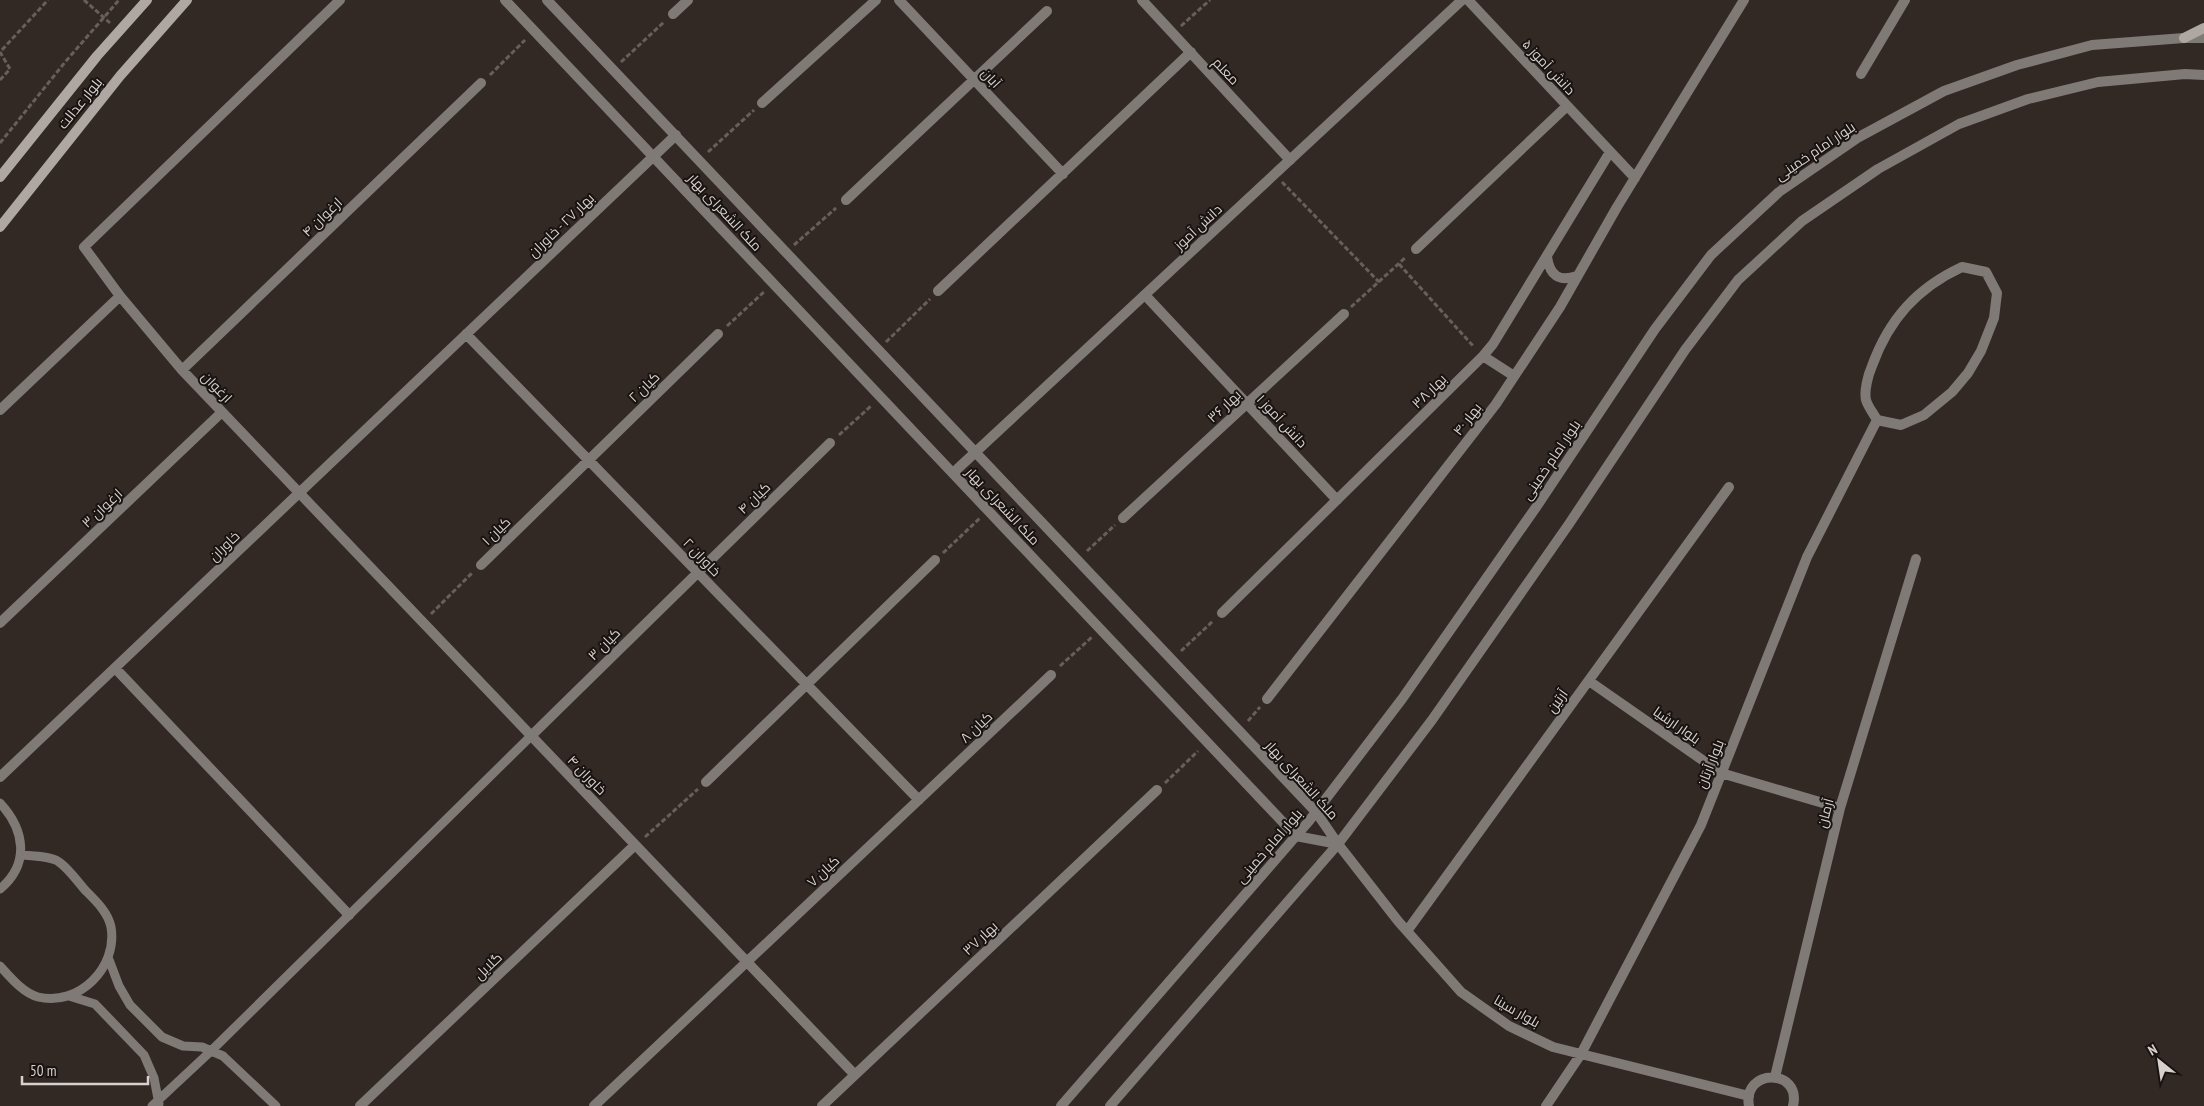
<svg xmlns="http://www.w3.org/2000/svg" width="2204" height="1106" viewBox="0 0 2204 1106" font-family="'PT Sans Narrow',Cairo,sans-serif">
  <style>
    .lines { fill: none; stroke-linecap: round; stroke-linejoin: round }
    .path { stroke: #685f5b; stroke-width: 3; stroke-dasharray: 5 2.5; stroke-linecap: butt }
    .service { stroke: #807a77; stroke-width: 9 }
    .minor { stroke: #807a77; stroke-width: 10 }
    .tertiary { stroke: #807a77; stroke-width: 10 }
    .secondary { stroke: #afa7a2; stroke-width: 10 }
    .labels { text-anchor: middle; stroke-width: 4; stroke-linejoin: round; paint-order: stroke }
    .street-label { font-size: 14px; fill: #d7d0cd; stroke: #181311 }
  </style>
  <rect width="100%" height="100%" fill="#332924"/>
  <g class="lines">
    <!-- path -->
    <path class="path" d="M84 0 110 23
      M1181 26 1210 0
      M621 62 664 22
      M490 75 525 40
      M0 80 10 69 0 52 48 0
      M0 143 66 61 119 0
      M708 152 754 110
      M1282 182 1379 282
      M794 245 836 208
      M1399 264 1474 347
      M1351 307 1406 257
      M727 326 765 291
      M886 342 930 299
      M839 435 871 406
      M1087 551 1115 525
      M943 553 980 518
      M431 614 472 573
      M1181 651 1213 621
      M1060 666 1092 637
      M1248 721 1260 707
      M1165 783 1198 751
      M645 837 698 789"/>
    <!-- service -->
    <path class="service" d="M0 803C25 830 30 864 0 889
      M108 957 119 986 130 1005 162 1037 183 1046 202 1047 223 1056 276 1106
      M0 966C10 977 23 993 38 997 79 1007 118 967 111 927 108 912 95 900 85 890 77 881 69 869 59 862 51 856 32 856 22 855
      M69 996 95 1004 144 1055 154 1078 159 1104
      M152 1106 211 1051 531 736"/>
    <!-- minor -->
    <path class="minor" d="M340 0 84 247 120 296 182 370 855 1075
      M899 0 1063 174
      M1142 0 1290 160
      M1468 0 1635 178
      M673 14 688 0
      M1861 74 1905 0
      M762 103 876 0
      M846 200 1047 11
      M1416 249 1567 106
      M1547 257C1550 276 1559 282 1577 276
      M1962 267 1986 272 1997 293 1994 318 1981 351 1968 373 1952 392 1924 415 1901 425 1877 420C1874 414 1868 407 1866 400 1864 391 1868 375 1872 366 1889 319 1917 288 1962 267Z
      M938 291 1191 52
      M1145 295 1337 500
      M466 334 919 800
      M1483 356 1514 376
      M182 370 481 83
      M0 410 120 296
      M1123 518 1344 314
      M481 565 718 334
      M1222 613 1483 356 1493 344 1610 152
      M0 623 222 412
      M115 668 349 915
      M1589 681 1721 773 1840 808
      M1267 699 1496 404 1560 307 1617 207 1744 0
      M531 736 830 443
      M0 777 676 135
      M706 782 935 560
      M1338 844 1398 921 1461 992 1509 1026 1553 1047 1749 1096
      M1407 931 1729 487
      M1775 1077 1840 808 1916 559
      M360 1106 635 845
      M594 1106 1051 675
      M822 1106 1157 790
      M1546 1106 1581 1054 1701 825 1807 557 1877 420
      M1749 1106C1742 1068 1802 1068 1793 1106"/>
    <!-- tertiary -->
    <path class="tertiary" d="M505 0 1296 836 1338 844
      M547 0 1316 812 1338 844
      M953 473 1462 0
      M1061 1106 1309 821 1402 699 1539 503 1655 329 1711 255 1779 192 1859 137 1944 91 2017 65 2092 45 2184 38H2204
      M1110 1106 1338 844 1432 720 1569 524 1685 350 1738 280 1802 221 1878 169 1959 124 2028 99 2098 82 2185 74 2204 75"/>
    <!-- secondary -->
    <path class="secondary" d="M2184 38 2204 28
      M0 177 97 56 147 0
      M0 227 120 76 187 0"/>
  </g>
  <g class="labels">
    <!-- street labels -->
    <g class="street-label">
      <text transform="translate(1549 67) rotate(47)" y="5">دانش آموز ۵</text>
      <text transform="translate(1226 71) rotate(47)" y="5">معلم</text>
      <text transform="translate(991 78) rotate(47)" y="5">آبان</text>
      <text transform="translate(80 103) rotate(-51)" y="5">بلوار عدالت</text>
      <text transform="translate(1815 151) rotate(-34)" y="5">بلوار امام خمینی</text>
      <text transform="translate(725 212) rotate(47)" y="5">ملک الشعرای بهار</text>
      <text transform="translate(322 217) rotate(-44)" y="5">ارغوان ۴</text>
      <text transform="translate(561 225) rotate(-44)" y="5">بهار ۲۷ - خاوران</text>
      <text transform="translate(1198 227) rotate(-43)" y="5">دانش آموز</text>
      <text transform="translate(217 387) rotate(46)" y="5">ارغوان</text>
      <text transform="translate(644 387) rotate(-44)" y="5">کیان ۲</text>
      <text transform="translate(1429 391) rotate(-44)" y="5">بهار ۳۸</text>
      <text transform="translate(1224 406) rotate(-43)" y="5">بهار ۳۶</text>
      <text transform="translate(1467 419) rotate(-52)" y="5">بهار ۴۰</text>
      <text transform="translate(1282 421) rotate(47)" y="5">دانش آموز ۱</text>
      <text transform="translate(1551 460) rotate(-56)" y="5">بلوار امام خمینی</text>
      <text transform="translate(754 498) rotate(-44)" y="5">کیان ۴</text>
      <text transform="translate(1003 506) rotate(47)" y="5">ملک الشعرای بهار</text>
      <text transform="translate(102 508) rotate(-43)" y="5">ارغوان ۳</text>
      <text transform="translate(496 531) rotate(-44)" y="5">کیان ۱</text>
      <text transform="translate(224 546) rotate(-44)" y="5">خاوران</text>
      <text transform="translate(702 557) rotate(46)" y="5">خاوران ۲</text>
      <text transform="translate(604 644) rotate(-45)" y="5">کیان ۳</text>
      <text transform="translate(1557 701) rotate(-54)" y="5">آرتین</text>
      <text transform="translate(1677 725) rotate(35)" y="5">بلوار ارشیا</text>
      <text transform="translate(976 727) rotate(-43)" y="5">کیان ۸</text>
      <text transform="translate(1710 764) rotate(-68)" y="5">بلوار آرتان</text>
      <text transform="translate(587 775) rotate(46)" y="5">خاوران ۴</text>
      <text transform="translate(1302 780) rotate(48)" y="5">ملک الشعرای بهار</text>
      <text transform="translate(1825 813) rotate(-75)" y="5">آرمان</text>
      <text transform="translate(1269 846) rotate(-49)" y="5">بلوار امام خمینی</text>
      <text transform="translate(823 871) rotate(-43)" y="5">کیان ۷</text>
      <text transform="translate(980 938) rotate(-43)" y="5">بهار ۳۷</text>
      <text transform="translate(488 966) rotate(-44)" y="5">گلایل</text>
      <text transform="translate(1517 1011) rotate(30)" y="5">بلوار سینا</text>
    </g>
  </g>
  <!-- north arrow -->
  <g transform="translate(2159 1061) rotate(330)" stroke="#181311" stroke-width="4" paint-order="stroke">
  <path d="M0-4L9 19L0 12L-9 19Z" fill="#d7d0cd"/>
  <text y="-8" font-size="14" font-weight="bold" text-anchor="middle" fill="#d7d0cd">N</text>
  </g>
  <!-- scale -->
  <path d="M22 1076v8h126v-8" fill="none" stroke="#d7d0cd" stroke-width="2.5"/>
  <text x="30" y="1076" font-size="15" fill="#d7d0cd" stroke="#181311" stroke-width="4" paint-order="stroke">50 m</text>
</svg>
